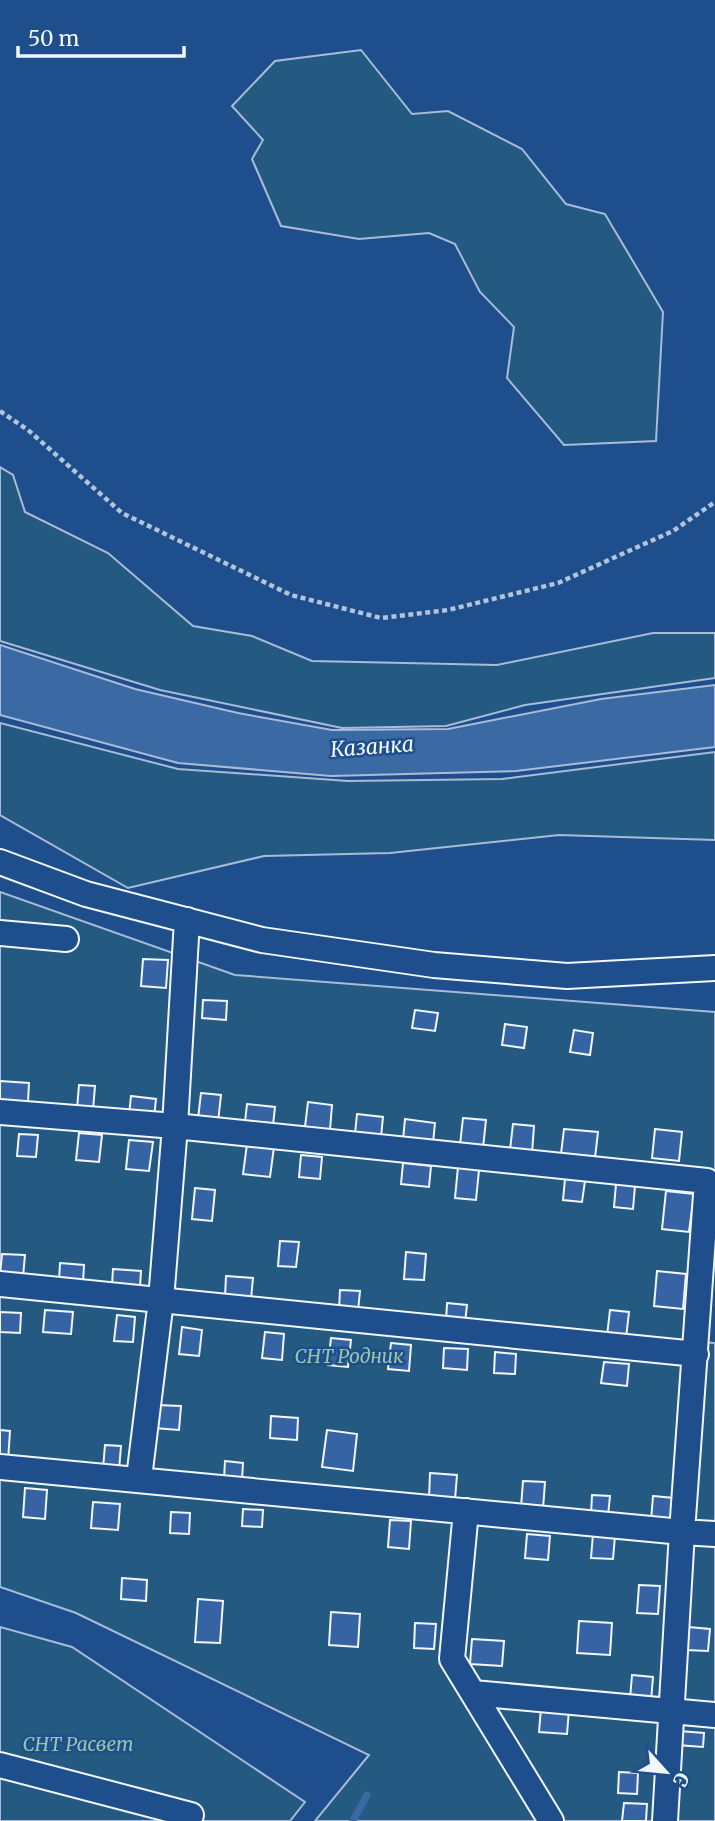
<svg xmlns="http://www.w3.org/2000/svg" width="715" height="1821" viewBox="0 0 715 1821" font-family="Merriweather,serif">
  <style>
    .green { fill: #245a82; stroke: #a8bbd7; stroke-width: 2 }
    .water { fill: #3b69a3; stroke: #a8bbd7; stroke-width: 2 }
    .lines { fill: none; stroke-linecap: round; stroke-linejoin: round }
    .stream { stroke: #3b69a3; stroke-width: 7 }
    .building { fill: #3563a3; stroke: #f2f6ff; stroke-width: 2 }
    .minor-casing { stroke: #f2f6ff; stroke-width: 28 }
    .path { stroke: #b3c4dc; stroke-width: 4.5; stroke-dasharray: 5 3.5; stroke-linecap: butt }
    .minor { stroke: #1f4e8c; stroke-width: 24 }
    .labels { text-anchor: middle; stroke-width: 5; stroke-linejoin: round; paint-order: stroke }
    .park-label { font-size: 19px; font-style: italic; fill: #97c8a6; stroke: #1f4e8c }
    .water-label { font-size: 21px; font-style: italic; fill: #f2f6ff; stroke: #1f4e8c }
  </style>
  <rect width="100%" height="100%" fill="#1f4e8c"/>
  <!-- green -->
  <path class="green" d="M361 50 412 114 448 111 522 149 566 204 605 214 663 312 656 441 564 445 507 378 514 327 480 292 455 244 429 233 359 239 281 226 252 159 263 140 232 106 275 61Z
    M0 467 13 475 25 512 108 553 193 626 252 636 312 661 497 665 653 633H715V678L525 705 446 726 342 728 160 690 0 641Z
    M0 723 178 769 348 781 502 779 715 752V840L559 835 390 853 264 856 128 888 0 815Z
    M0 892 235 975 715 1012V1224L699 1342 715 1343V1821H315L369 1755 76 1613 0 1587Z
    M0 1627 72 1647 305 1802 290 1821H0Z"/>
  <!-- water -->
  <path class="water" d="M0 645 135 689 238 713 332 730 448 729 601 699 715 685V747L516 771 331 776 178 763 0 715Z"/>
  <g class="lines">
    <!-- stream -->
    <path class="stream" d="M353 1821 367 1795"/>
  </g>
  <!-- building -->
  <path class="building" d="M143 959 168 960 166 988 141 986Z
    M203 1000 227 1001 226 1020 202 1018Z
    M415 1010 438 1013 435 1031 412 1028Z
    M505 1024 527 1027 524 1048 502 1045Z
    M574 1030 593 1033 590 1055 570 1052Z
    M0 1081 29 1083 28 1102 0 1100Z
    M79 1085 95 1086 93 1110 77 1109Z
    M201 1093 221 1095 218 1122 198 1119Z
    M131 1096 156 1099 154 1118 129 1115Z
    M308 1102 332 1105 330 1130 305 1127Z
    M247 1104 275 1107 273 1125 245 1122Z
    M357 1114 383 1117 381 1137 355 1134Z
    M463 1118 486 1120 483 1148 460 1145Z
    M405 1119 435 1123 433 1143 403 1140Z
    M513 1124 534 1126 532 1153 510 1150Z
    M564 1129 598 1132 595 1158 561 1154Z
    M655 1129 682 1132 679 1161 652 1158Z
    M79 1133 102 1135 99 1162 76 1160Z
    M19 1134 38 1135 36 1157 17 1156Z
    M129 1140 153 1142 149 1171 126 1169Z
    M247 1144 274 1147 270 1177 243 1174Z
    M301 1155 322 1157 320 1179 299 1177Z
    M403 1163 431 1166 429 1187 401 1184Z
    M458 1167 479 1170 476 1200 455 1198Z
    M565 1179 585 1181 582 1202 563 1200Z
    M616 1184 635 1186 633 1209 614 1207Z
    M195 1188 215 1190 212 1221 192 1219Z
    M666 1191 694 1194 689 1232 662 1229Z
    M280 1241 299 1242 296 1267 278 1266Z
    M406 1252 426 1254 424 1280 404 1279Z
    M2 1254 25 1255 23 1277 0 1275Z
    M60 1263 84 1265 83 1283 59 1281Z
    M113 1269 141 1271 140 1287 112 1285Z
    M657 1271 686 1274 683 1309 654 1306Z
    M226 1276 253 1278 251 1299 225 1297Z
    M340 1290 360 1291 358 1311 339 1310Z
    M447 1303 467 1305 465 1323 446 1322Z
    M45 1310 73 1312 71 1334 43 1332Z
    M610 1310 629 1312 626 1338 607 1336Z
    M0 1312 21 1313 20 1333 0 1332Z
    M117 1315 135 1317 133 1342 114 1341Z
    M182 1327 202 1330 199 1356 179 1354Z
    M265 1332 284 1334 282 1360 262 1358Z
    M331 1338 351 1340 348 1367 328 1365Z
    M391 1343 411 1345 409 1371 388 1369Z
    M444 1348 468 1349 467 1370 443 1368Z
    M495 1352 516 1354 515 1374 494 1373Z
    M604 1362 629 1364 627 1386 601 1383Z
    M156 1405 181 1406 179 1430 154 1428Z
    M271 1416 298 1418 297 1440 270 1438Z
    M0 1430 10 1431 8 1461H0Z
    M327 1430 357 1434 353 1471 322 1467Z
    M105 1445 121 1446 119 1470 103 1469Z
    M225 1461 243 1463 242 1480 224 1479Z
    M430 1473 457 1475 455 1500 429 1498Z
    M523 1481 545 1482 543 1509 521 1507Z
    M25 1488 47 1490 45 1519 23 1517Z
    M592 1495 610 1496 608 1516 591 1515Z
    M653 1496 674 1498 672 1523 651 1521Z
    M93 1502 120 1504 118 1530 91 1528Z
    M243 1509 263 1510 262 1527 242 1526Z
    M171 1512 190 1513 189 1534 170 1533Z
    M390 1520 411 1521 409 1549 388 1547Z
    M527 1534 550 1536 548 1560 525 1558Z
    M593 1534 615 1536 613 1559 591 1558Z
    M122 1578 147 1580 146 1601 121 1599Z
    M639 1585 660 1586 658 1614 637 1613Z
    M198 1599 223 1601 220 1643 195 1642Z
    M331 1612 360 1614 358 1647 329 1645Z
    M579 1621 612 1623 610 1655 577 1653Z
    M415 1623 436 1624 434 1649 414 1648Z
    M688 1627 710 1629 708 1651 686 1650Z
    M472 1639 504 1641 502 1666 470 1664Z
    M632 1675 653 1677 651 1701 630 1699Z
    M541 1708 569 1710 567 1734 539 1732Z
    M679 1731 704 1733 703 1747 677 1745Z
    M619 1772 638 1773 637 1794 618 1793Z
    M624 1803 647 1804 646 1821H622Z"/>
  <g class="lines">
    <defs>
      <path id="minor" d="M0 862 86 894 262 940 434 965 567 976 715 968
        M0 933 66 939
        M0 1112 175 1126 707 1181 682 1532 0 1467
        M0 1284 696 1354
        M139 1478 161 1300 175 1126 187 920
        M466 1511 452 1659 551 1821
        M473 1693 715 1715
        M0 1765 191 1815
        M665 1821 682 1532 715 1534"/>
    </defs>
    <!-- minor casing -->
    <use href="#minor" class="minor-casing"/>
    <!-- path -->
    <path class="path" d="M0 411 28 430 122 513 291 595 381 618 448 610 558 583 673 531 715 502"/>
    <!-- minor -->
    <use href="#minor" class="minor"/>
  </g>
  <g class="labels">
    <!-- park labels -->
    <g class="park-label">
      <text x="349" y="1363">СНТ Родник</text>
      <text x="78" y="1751">СНТ Расвет</text>
    </g>
    <!-- water labels -->
    <g class="water-label">
      <text transform="translate(372 747) rotate(-4)" y="7">Казанка</text>
    </g>
  </g>
  <!-- north arrow -->
  <g transform="translate(666 1772) rotate(117)" stroke="#1f4e8c" stroke-width="5" paint-order="stroke">
  <path d="M0-5L12 26L0 18L-12 26Z" fill="#f2f6ff"/>
  <text y="-10" font-size="19" font-weight="bold" text-anchor="middle" fill="#f2f6ff">С</text>
  </g>
  <!-- scale -->
  <path d="M18 46v10h166v-10" fill="none" stroke="#f2f6ff" stroke-width="3.5"/>
  <text x="28" y="46" font-size="21" fill="#f2f6ff" stroke="#1f4e8c" stroke-width="5" paint-order="stroke">50 m</text>
</svg>
